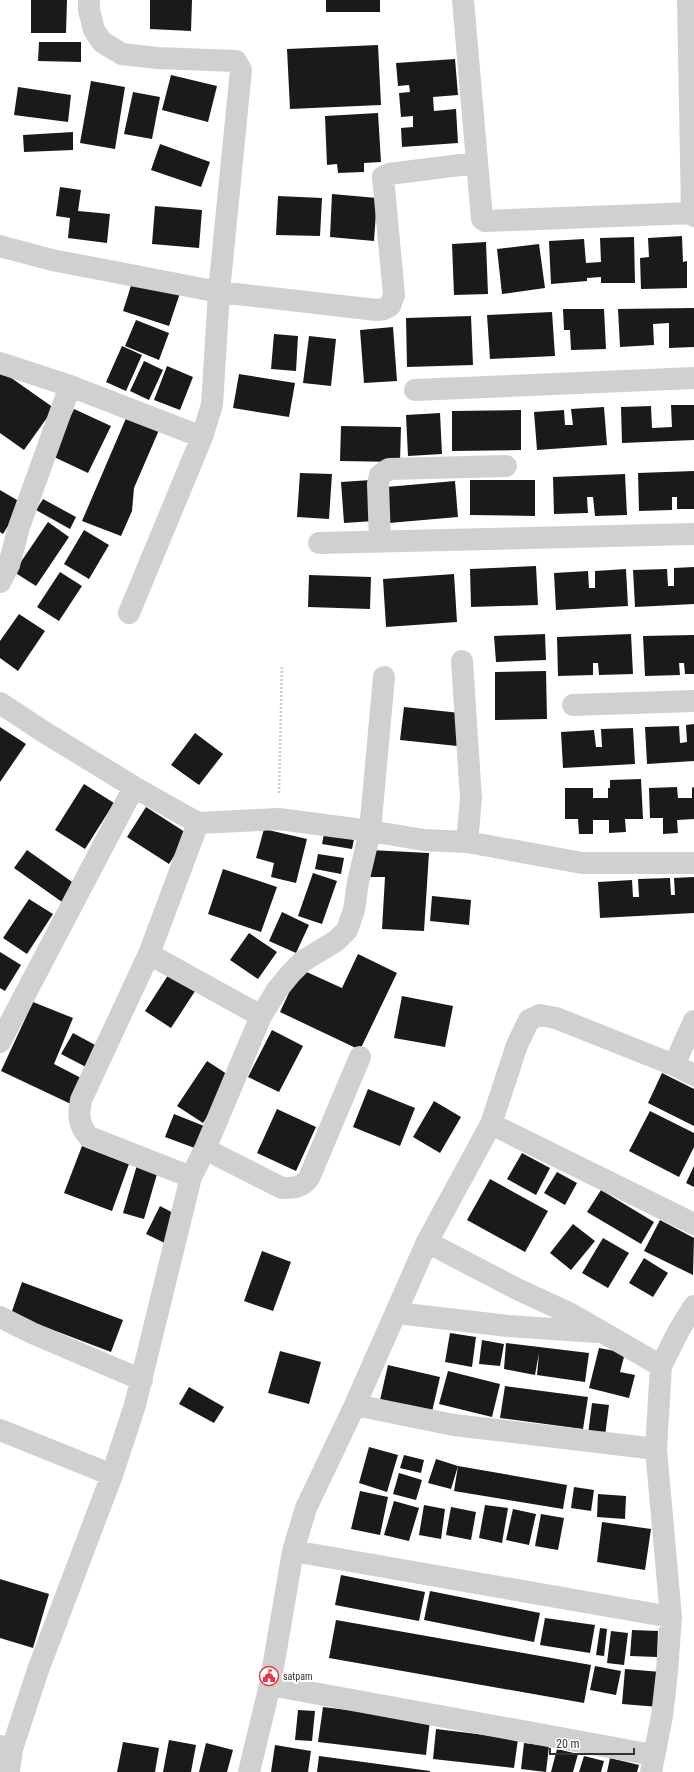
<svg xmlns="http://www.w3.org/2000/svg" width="694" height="1772" viewBox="0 0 694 1772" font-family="'Roboto Condensed',sans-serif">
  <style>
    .building { fill: #1a1a1a }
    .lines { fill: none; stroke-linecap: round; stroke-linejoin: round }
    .path { stroke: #cdcdcd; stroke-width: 2.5; stroke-dasharray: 2 2; stroke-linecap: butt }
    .street { stroke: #d0d0d0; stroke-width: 22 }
    .labels { text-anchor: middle; stroke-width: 4; stroke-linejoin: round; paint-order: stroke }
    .poi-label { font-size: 10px; fill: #333; stroke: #fff; text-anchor: start }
  </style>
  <rect width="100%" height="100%" fill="#fff"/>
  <!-- building -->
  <path class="building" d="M31 0H67L66 33H31Z
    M150 0H192L191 31 150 29Z
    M326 0H380V12H326Z
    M39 42H81V62L38 61Z
    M378 45 381 105 290 109 287 49Z
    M455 59 458 95 433 97 434 111 456 109 458 143 402 147 401 128 413 127V116L401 117 399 93 410 92 409 85 398 86 396 63Z
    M171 75 217 86 208 122 162 110Z
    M91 81 125 87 115 149 80 143Z
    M18 87 71 95 68 122 14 115Z
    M133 92 160 97 152 139 124 134Z
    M378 113 381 162 364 163V172L338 173 337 164 327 165 325 116Z
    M73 132V150L24 152 23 135Z
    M160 144 210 162 201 187 151 170Z
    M60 187 81 190 78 211 110 214 107 243 68 238 70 218 56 216Z
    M332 194 377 198 374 241 330 237Z
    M278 196 322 198 320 236 276 235Z
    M155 206 202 210 199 248 152 244Z
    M682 236 683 262 687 261V288L641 289 640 258 649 257 648 238Z
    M634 237 635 283H601V277L587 278V281L551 284 549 241 584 239 586 263 601 262 600 238Z
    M486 242 488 294 454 295 452 244Z
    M539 244 545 288 502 294 497 249Z
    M134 276 181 290 169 326 123 311Z
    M694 308V347L669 348V323L653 324 654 345 620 347 618 309Z
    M563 309H604L606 349 571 350 570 330H564Z
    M552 312 555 356 490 359 487 315Z
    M471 316 473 365 407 367 406 318Z
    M136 320 169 333 159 360 125 346Z
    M393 327 397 381 364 383 360 330Z
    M274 334 298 336 296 371 271 369Z
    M309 336 336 339 331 386 303 383Z
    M122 346 142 355 126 391 106 382Z
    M144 361 163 370 149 400 130 391Z
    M167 366 193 377 180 410 154 400Z
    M0 370 54 408 24 450 0 433Z
    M239 374 295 383 289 417 233 408Z
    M671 405H694V440L622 443 621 407 651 406 652 428 672 427Z
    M604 407 607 445 537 450 534 412 564 410 565 425H573L571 409Z
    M74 409 111 426 88 473 52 456Z
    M521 410V450L452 451V411Z
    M440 413 442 454 408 456 406 415Z
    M127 416 159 430 134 488 132 511 121 536 82 521Z
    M341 426 401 427 400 462 340 461Z
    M694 471V509H677V497H672V510L639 511 638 473Z
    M300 473 332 474 329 519 297 517Z
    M625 474 627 515 595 516 593 497H587L588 513 554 514 553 477Z
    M371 480 374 521 344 523 341 482Z
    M470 480H535V516L470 515Z
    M455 481 458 517 389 523 386 487Z
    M0 490 22 503 3 534 0 532Z
    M43 499 76 517 70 529 36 510Z
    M48 522 69 537 36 586 14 572Z
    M84 530 109 545 89 579 64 564Z
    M536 566 538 605 471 607 470 569Z
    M694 567V604L635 607 633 570 667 569 668 586H674V568Z
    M626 569 628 606 556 610 554 573 588 571 589 588H595V571Z
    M60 572 82 586 59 621 37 607Z
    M454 574 457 622 386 627 383 579Z
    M309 575 371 577 370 609 308 607Z
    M19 614 45 631 18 671 0 658V641Z
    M545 634 546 660 496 662 494 636Z
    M631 634 633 674 599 675 598 663H593V675L558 676 557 637Z
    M694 635V674H685L684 663H679L680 675 645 676 643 636Z
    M546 671 547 719 495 720V672Z
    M404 707 460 713 457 746 400 740Z
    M694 724V761L647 764 645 727 679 726 680 743 687 742 686 725Z
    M0 727 26 744 0 782Z
    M633 728 635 764 563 768 561 732 594 730 596 747H602L601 729Z
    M195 733 223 754 199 785 171 765Z
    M641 779 643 819H625L626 832 609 833V820H593V834H579L578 819H565V788H593V798H608V788H610V780Z
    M84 784 114 803 85 849 55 830Z
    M677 787 678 798H692V788L694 787V819L677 820 678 833 663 834V818H650L649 788Z
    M146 807 188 834 169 864 127 837Z
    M264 829 307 839 296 883 271 877 274 863 256 858Z
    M325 829 355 834 352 849 322 844Z
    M27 850 75 884 62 902 14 868Z
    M370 850 429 853 424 931 382 929 385 877H369Z
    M318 854 344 858 341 874 315 869Z
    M223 869 277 887 261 932 208 914Z
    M313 873 337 881 322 924 298 916Z
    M694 877V913L600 918 598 882 632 880 633 897H639L638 879 670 878 671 895H675L674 878Z
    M432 896 471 900 469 925 430 921Z
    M29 899 53 914 27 954 3 938Z
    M282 912 309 925 296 953 269 941Z
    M249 933 277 952 258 979 230 960Z
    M0 952 21 965 5 991 0 988Z
    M358 954 397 973 360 1050 280 1012 300 969 342 988Z
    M172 969 199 985 171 1028 145 1011Z
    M402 996 453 1006 445 1047 394 1038Z
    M33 1002 73 1018 54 1064 85 1080 73 1105 1 1071Z
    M272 1030 303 1046 279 1092 248 1077Z
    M73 1033 97 1046 86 1067 61 1054Z
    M207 1061 233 1078 203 1123 177 1106Z
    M662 1073 694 1089V1126L648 1103Z
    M368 1089 415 1108 400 1146 353 1127Z
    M434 1101 461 1117 440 1153 413 1137Z
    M277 1109 316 1127 296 1171 257 1153Z
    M650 1111 694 1133V1147L679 1177 629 1151Z
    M174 1114 209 1128 200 1150 165 1137Z
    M82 1146 129 1164 112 1211 64 1193Z
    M522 1153 550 1168 536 1195 507 1179Z
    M139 1158 159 1167 144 1219 123 1213Z
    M694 1166V1187L686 1183Z
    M557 1172 577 1183 565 1205 544 1193Z
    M490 1179 548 1211 525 1252 467 1220Z
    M601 1190 654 1222 641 1244 587 1212Z
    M160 1206 179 1216 171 1246 146 1234Z
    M660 1220 694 1238 693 1275 644 1251Z
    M573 1224 595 1241 571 1270 550 1253Z
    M603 1238 629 1253 608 1288 582 1273Z
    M262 1251 291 1262 273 1311 244 1301Z
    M644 1258 668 1273 653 1297 629 1283Z
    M22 1282 123 1320 111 1352 11 1314Z
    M450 1333 476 1337 472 1367 445 1362Z
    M482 1340 504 1344 500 1366 479 1364Z
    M506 1343 589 1353 585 1382 537 1375 539 1353 535 1375 504 1369Z
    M599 1348 625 1353 620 1372 635 1375 629 1398 589 1388Z
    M280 1351 321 1362 309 1404 268 1393Z
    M388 1365 440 1377 432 1412 380 1400Z
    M448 1371 500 1384 492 1417 439 1404Z
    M505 1386 588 1397 583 1429 500 1418Z
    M189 1387 224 1407 214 1423 179 1404Z
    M592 1403 609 1405 605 1436 588 1434Z
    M369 1447 398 1455 387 1492 359 1483Z
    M404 1455 424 1460 421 1473 400 1468Z
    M436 1459 458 1466 451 1489 428 1483Z
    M458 1466 567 1485 563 1509 454 1491Z
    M399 1473 422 1480 416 1500 393 1494Z
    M574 1487 594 1490 591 1511 571 1508Z
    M360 1491 388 1497 380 1535 351 1529Z
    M598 1494 626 1496 625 1519 597 1517Z
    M394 1501 419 1508 409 1541 384 1535Z
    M424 1505 445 1509 441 1539 419 1535Z
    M485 1505 508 1508 502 1543 479 1538Z
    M451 1507 476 1512 471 1540 446 1535Z
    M513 1509 536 1514 529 1545 506 1540Z
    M541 1514 564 1518 558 1550 535 1546Z
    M602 1522 651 1529 645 1570 597 1562Z
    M341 1575 425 1592 419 1621 335 1605Z
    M0 1579 49 1594 33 1648 0 1638Z
    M430 1591 540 1613 534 1642 424 1620Z
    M545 1618 595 1625 590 1653 540 1645Z
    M336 1620 591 1665 584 1703 329 1658Z
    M600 1628 607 1629 604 1656 596 1655Z
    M632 1630 658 1631 657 1657 630 1656Z
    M611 1631 628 1633 624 1665 607 1663Z
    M595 1666 621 1671 616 1695 590 1690Z
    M625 1669 661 1672 659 1707 622 1704Z
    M323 1707 430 1720 426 1755 318 1742Z
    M298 1710 315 1711 312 1741 295 1740Z
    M436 1729 518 1739 514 1768 433 1759Z
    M169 1740 196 1745 191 1772H163Z
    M123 1742 159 1748 155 1772H117Z
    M206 1743 233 1750 227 1772H199Z
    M524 1743 549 1746 546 1772 521 1769Z
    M275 1745 311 1751 308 1772H271Z
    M557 1749 578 1754 573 1772H551Z
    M319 1756 430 1771V1772H317Z
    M584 1756 604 1761 601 1772H579Z
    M610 1758 639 1765 637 1772H607Z"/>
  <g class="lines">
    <!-- path -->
    <path class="path" d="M279 793 282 667"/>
    <!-- street -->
    <path class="street" d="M463 0 482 219 485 221 694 213
      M688 0 692 213 694 216
      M0 246 52 260 219 292 377 310 384 309 390 306 394 295 383 177 389 174 476 163
      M0 363 70 386 202 437 212 405 219 292 241 70 236 61 157 58 122 54 102 42 94 30 89 10V0
      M415 390 694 378
      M380 542 378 484 380 475 389 469 506 466
      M319 543 694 534
      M0 582 9 565 19 527 70 386
      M129 613 202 437
      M0 703 44 732 134 787 198 823 279 819 370 831 424 840 467 842 471 799 462 661
      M573 705 694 701
      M467 842 582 863H694
      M149 954 261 1016
      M0 1042 134 787
      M674 1065 694 1021
      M491 1124 694 1224
      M205 1149 282 1188C295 1188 301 1188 309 1178L360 1057
      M191 1177 89 1137C78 1125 78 1115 81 1100L149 954 198 823
      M427 1242 517 1289 571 1314 661 1366
      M397 1313 508 1326 597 1332
      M0 1317 32 1333 142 1380
      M355 1405 454 1425 656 1449 671 1617 667 1672 662 1716 651 1772
      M0 1430 112 1475
      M656 1449 661 1366 679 1330 694 1306
      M293 1551 671 1617
      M270 1685 653 1755
      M0 1746 12 1749 38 1670 112 1475 135 1405 191 1177 205 1149 261 1016 277 990 291 973 303 961 336 941 347 930 354 910 358 882 370 831 384 677
      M9 1772 12 1749
      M249 1772 270 1685 293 1551 306 1508 355 1405 427 1242 491 1124 517 1045 529 1020 540 1015 556 1018 674 1065 694 1075"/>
  </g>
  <!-- icons -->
  <defs>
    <symbol id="civic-ring" viewBox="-11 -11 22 22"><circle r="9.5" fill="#fff" stroke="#e63946" stroke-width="1.5"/><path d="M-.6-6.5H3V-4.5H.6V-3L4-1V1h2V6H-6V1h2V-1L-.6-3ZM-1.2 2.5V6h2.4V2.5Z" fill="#e63946"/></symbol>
  </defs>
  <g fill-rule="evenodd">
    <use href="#civic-ring" x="258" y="1665" width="22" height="22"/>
  </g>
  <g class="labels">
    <!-- poi labels -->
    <g class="poi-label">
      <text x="283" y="1680">satpam</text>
    </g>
  </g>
  <!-- scale -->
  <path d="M550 1748v6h84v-6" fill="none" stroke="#333333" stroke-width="2"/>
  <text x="556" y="1748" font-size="12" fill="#333333" stroke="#ffffff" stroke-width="3" paint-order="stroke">20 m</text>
</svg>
